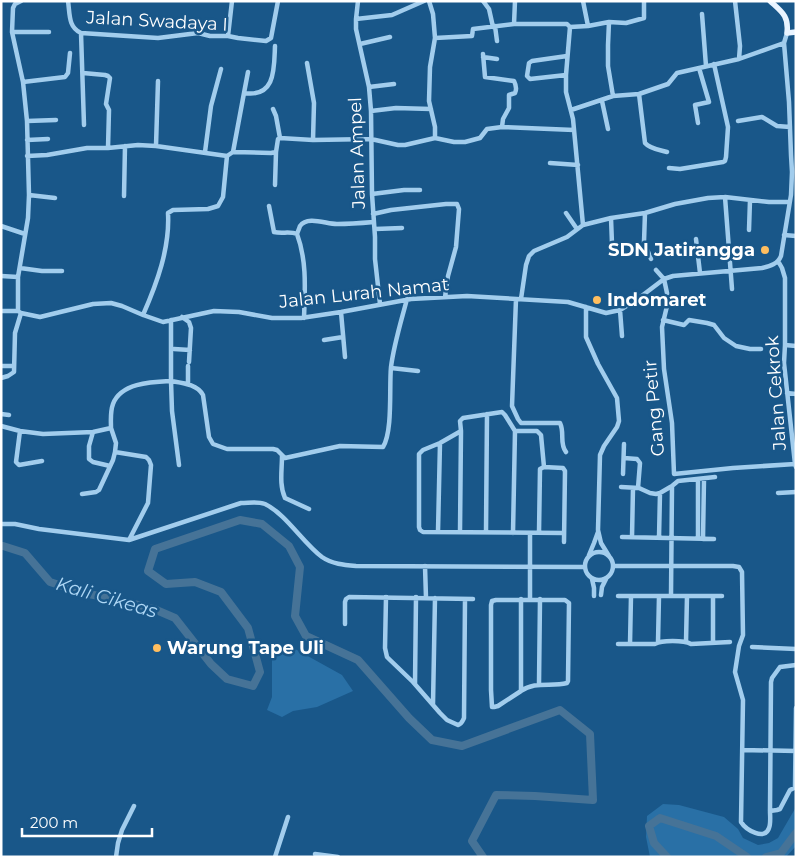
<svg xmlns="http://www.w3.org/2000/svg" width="797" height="858" viewBox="0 0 797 858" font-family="Montserrat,sans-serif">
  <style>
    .green { fill: #2970a6 }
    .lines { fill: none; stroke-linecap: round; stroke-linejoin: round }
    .river { stroke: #467397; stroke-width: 8 }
    .minor { stroke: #a2cded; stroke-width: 4.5 }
    .major { stroke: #e9f4ff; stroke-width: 5.5 }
    .poi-dot { fill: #ffbe5f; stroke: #195789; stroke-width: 2 }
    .labels { text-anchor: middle; stroke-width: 5; stroke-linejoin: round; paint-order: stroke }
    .street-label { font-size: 18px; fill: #fff; stroke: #195789 }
    .poi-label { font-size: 18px; font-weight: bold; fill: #fff; stroke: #195789; text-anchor: start }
    .water-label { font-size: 19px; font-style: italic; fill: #aed7f5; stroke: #195789 }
  </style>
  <rect width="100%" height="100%" fill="#195789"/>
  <!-- green -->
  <path class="green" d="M286 644 342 675 353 691 317 707 293 711 282 717 267 710 272 697V659Z
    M663 804 679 805 724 817 738 829 743 838 758 845 769 843 778 838 796 807V846L786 857H650L646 837 647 816Z"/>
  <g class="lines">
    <!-- river -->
    <path class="river" d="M1 546H3L25 553 50 582 84 593 123 601 154 609 175 618 211 664 227 679 253 686 260 672 248 628 221 592 195 582 166 584 148 571 155 549 240 520 262 524 289 546 300 567 295 616 306 636 358 660 409 718 432 740 462 746 560 710 590 734 593 800 535 796 496 795 472 841 483 857
      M667 857 654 843 649 826 660 818 716 836 747 857
      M766 857 781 853 796 833"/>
    <!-- minor -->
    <path class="minor" d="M21 1 15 4 13 8 12 32 23 82 27 121 29 195 28 218 18 277V311L21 313 40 317 93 304 111 303 122 306 143 315 163 322 214 311 239 312 272 318H301L341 312 411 299 467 296 568 302 606 313 620 310 639 298 664 279 673 276 762 268C770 266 778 264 781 256L791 195 792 172 791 155 789 102 784 43 787 33
      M68 1C70 14 68 27 81 33L158 38 198 33 210 36H228L238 38 266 41 271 38 278 1
      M358 1 356 19V29L369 87 371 111 372 194 375 237V259L380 304
      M429 1 433 14 435 38 430 67 429 101 435 127V138
      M483 1 489 9 493 27
      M583 1 588 26
      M735 1 740 46 739 59
      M702 14 706 66
      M356 19 392 15 424 1
      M609 22 608 45V66L613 96
      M514 24 515 1
      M495 26 497 41
      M12 32H49
      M81 33 84 125
      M228 36 232 1
      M435 38 472 36 473 29 514 24H567L570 27 588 26 609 22 626 23 644 18V1
      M360 44 390 37
      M483 54 485 77 514 81C516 85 517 89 515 93L509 95V108L503 119 502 127
      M483 57 497 59
      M307 63 314 103 313 140
      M83 73 105 75 108 76 110 78 106 104 109 110 108 148
      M566 75 530 79 527 76 529 63 532 61 567 56
      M23 82 65 77 68 73 70 53
      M369 87 394 84
      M244 93 248 72
      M639 94 645 143C650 149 660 150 667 152
      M602 101 608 129
      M273 109 276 116 280 138
      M571 110 613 96 639 94 668 84 677 73 739 59 784 43
      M371 111 396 108 431 109
      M27 121 56 120
      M738 121 762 117 777 126 790 127
      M698 123 695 105 709 102 699 68
      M27 140 48 139
      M156 146 158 81
      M205 152 211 106 221 69
      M233 152 244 93C276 98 274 68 275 46
      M27 156 47 155 87 148H108L138 145 156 146 227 156
      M550 163 578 165
      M669 168 680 169 723 162 725 161 726 157 728 127 714 64
      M275 185 276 152
      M372 194 404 190H420
      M29 195 55 198
      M124 196 125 146
      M725 197 732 289
      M269 206 274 232C282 234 290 231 297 234 307 261 305 289 304 318
      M566 213 577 229
      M645 213 644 242 651 259
      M373 214 391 210 446 204H457L459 209 456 247 448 276 445 297
      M611 218 612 244 614 246 619 247
      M583 225 611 218 645 213 675 204 708 198 725 197 769 202H789
      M1 226 25 234
      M375 229 402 228
      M749 230 750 200
      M297 234C298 231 299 229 300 226 308 215 328 225 338 224 350 224 362 223 374 222
      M784 235 796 236
      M696 239 700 273
      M778 261 782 268 785 278V345L784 363 795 464H796
      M20 268 42 271H62
      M656 270 664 279 667 293V306L662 327 664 369 672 423 674 474 733 468 795 464 796 467
      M1 276 18 277
      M516 299 512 406 518 419 521 423H560C565 433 559 443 566 452
      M521 299 526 265 529 256 534 251 567 237 583 225 573 119 566 92V75L570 27
      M586 307V337L598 364 617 398 619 421 617 427 604 446 600 455 598 530 601 543 609 556
      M620 310 622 336
      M1 311H18
      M341 312 345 357
      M143 315C157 283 170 248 168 213L173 210 208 209 218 206 223 197 227 156 233 152 271 153 276 152 278 139 280 138 313 140 371 139 398 145H405L435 138 454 142H465L480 138 487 129 502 127 574 130
      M182 317 189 322 191 328 189 362
      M171 320V381C182 383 197 384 203 395L209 437 213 444 227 449H273L277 450 285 458 340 446 383 447C393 431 389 387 391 367 394 344 401 322 407 299
      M663 320 684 325 689 320 707 323 714 325 724 338 736 346 750 349H761
      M324 340 343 337
      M785 345 796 346
      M174 349 190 350
      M1 366H14
      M391 368 418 371
      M1 378 8 376 14 372 15 333 21 313
      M188 384V366
      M787 393 796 394
      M1 414 9 415
      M1 426 20 431 43 434 93 432 111 428C111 420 110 412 113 404 121 383 151 382 171 381L172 411 179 465
      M111 428 116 443 115 452 146 457 149 460 151 465 148 503 129 540
      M20 431 16 462 19 465 42 461
      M515 431H537L541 435 544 467
      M93 432 89 446V459L93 462 110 466
      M282 456C282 470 279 485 285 498L309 509
      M624 458 637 459 640 463 638 488
      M623 474 624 444
      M621 487 639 488 650 493 656 494 660 493 672 486 678 481 715 477
      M778 493 796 492
      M82 494 96 492 99 490 113 460 115 452
      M1 524H15L39 529 129 540 241 503C249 503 257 501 265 504 286 514 303 543 322 557 332 564 344 565 356 566L584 567
      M438 532 440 443
      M460 532 461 431
      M486 532 487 414
      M513 533 515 431 505 415 502 412 463 418 460 421 461 431 440 443 423 450 419 454V527L420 530 423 532 564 533
      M539 533 540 469 544 467 563 468 565 471 564 542
      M622 537 714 539
      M632 537 633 488
      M659 538 660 493
      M698 538V479
      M703 539 704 479
      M585 566a14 14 0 1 1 28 0a14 14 0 1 1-28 0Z
      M589 555 594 543 598 532
      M425 566 426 598
      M613 566H733L739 567 742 572 743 635 739 646 735 672 743 700 741 822C746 830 765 841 769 828 771 823 770 816 770 811L777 810 780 809 790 790 796 787
      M592 579 594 588V596
      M601 595 602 587 606 579
      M618 596H722
      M671 596 672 486
      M386 597 385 648 387 657 389 659 413 682 440 713 447 720 458 725C462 724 462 722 464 718L465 599
      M530 599V533
      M345 624V602L346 599 349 597 473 599
      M658 642 659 596
      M686 642 687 596
      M713 643V596
      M618 644H655C661 640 684 640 691 644L730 642
      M630 644 631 596
      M752 647 796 649
      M415 684 416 597
      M539 684 540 599
      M521 691 498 706 494 707H492L491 690V605L492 601 496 600H565L569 603 568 681 567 683C551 687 535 681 521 691V599
      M433 704 435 598
      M742 750 796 751
      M795 787 796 708
      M770 811 771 682 772 678 780 667 796 665
      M315 854 338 857
      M116 857 118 843 122 830 134 806
      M275 857 288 817"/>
    <!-- major -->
    <path class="major" d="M770 1C782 12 789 16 787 33L796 32"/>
  </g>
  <!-- markers -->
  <g class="poi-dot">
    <circle cx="765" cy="250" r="5"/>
    <circle cx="597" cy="300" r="5"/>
    <circle cx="157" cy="648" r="5"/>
  </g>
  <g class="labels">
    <!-- street labels -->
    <g class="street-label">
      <text transform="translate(157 21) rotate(3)" y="6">Jalan Swadaya I</text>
      <text transform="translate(357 153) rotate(-92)" y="6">Jalan Ampel</text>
      <text transform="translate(364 293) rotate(-6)" y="6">Jalan Lurah Namat</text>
      <text transform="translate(776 393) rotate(-94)" y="6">Jalan Cekrok</text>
      <text transform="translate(654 408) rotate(-95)" y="6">Gang Petir</text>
    </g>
    <!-- poi labels -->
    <g class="poi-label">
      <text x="755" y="256" text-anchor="end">SDN Jatirangga</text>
      <text x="607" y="306">Indomaret</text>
      <text x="167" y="654">Warung Tape Uli</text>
    </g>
    <!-- water labels -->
    <g class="water-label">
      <text transform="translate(107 597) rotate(16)" y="7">Kali Cikeas</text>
    </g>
  </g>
  <!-- border -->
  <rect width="797" height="858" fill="none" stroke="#ffffff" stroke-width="5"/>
  <!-- scale -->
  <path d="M22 828v8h130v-8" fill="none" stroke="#ffffff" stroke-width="2.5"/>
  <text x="30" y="828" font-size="15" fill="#ffffff" stroke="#195789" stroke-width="4" paint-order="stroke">200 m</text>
</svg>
